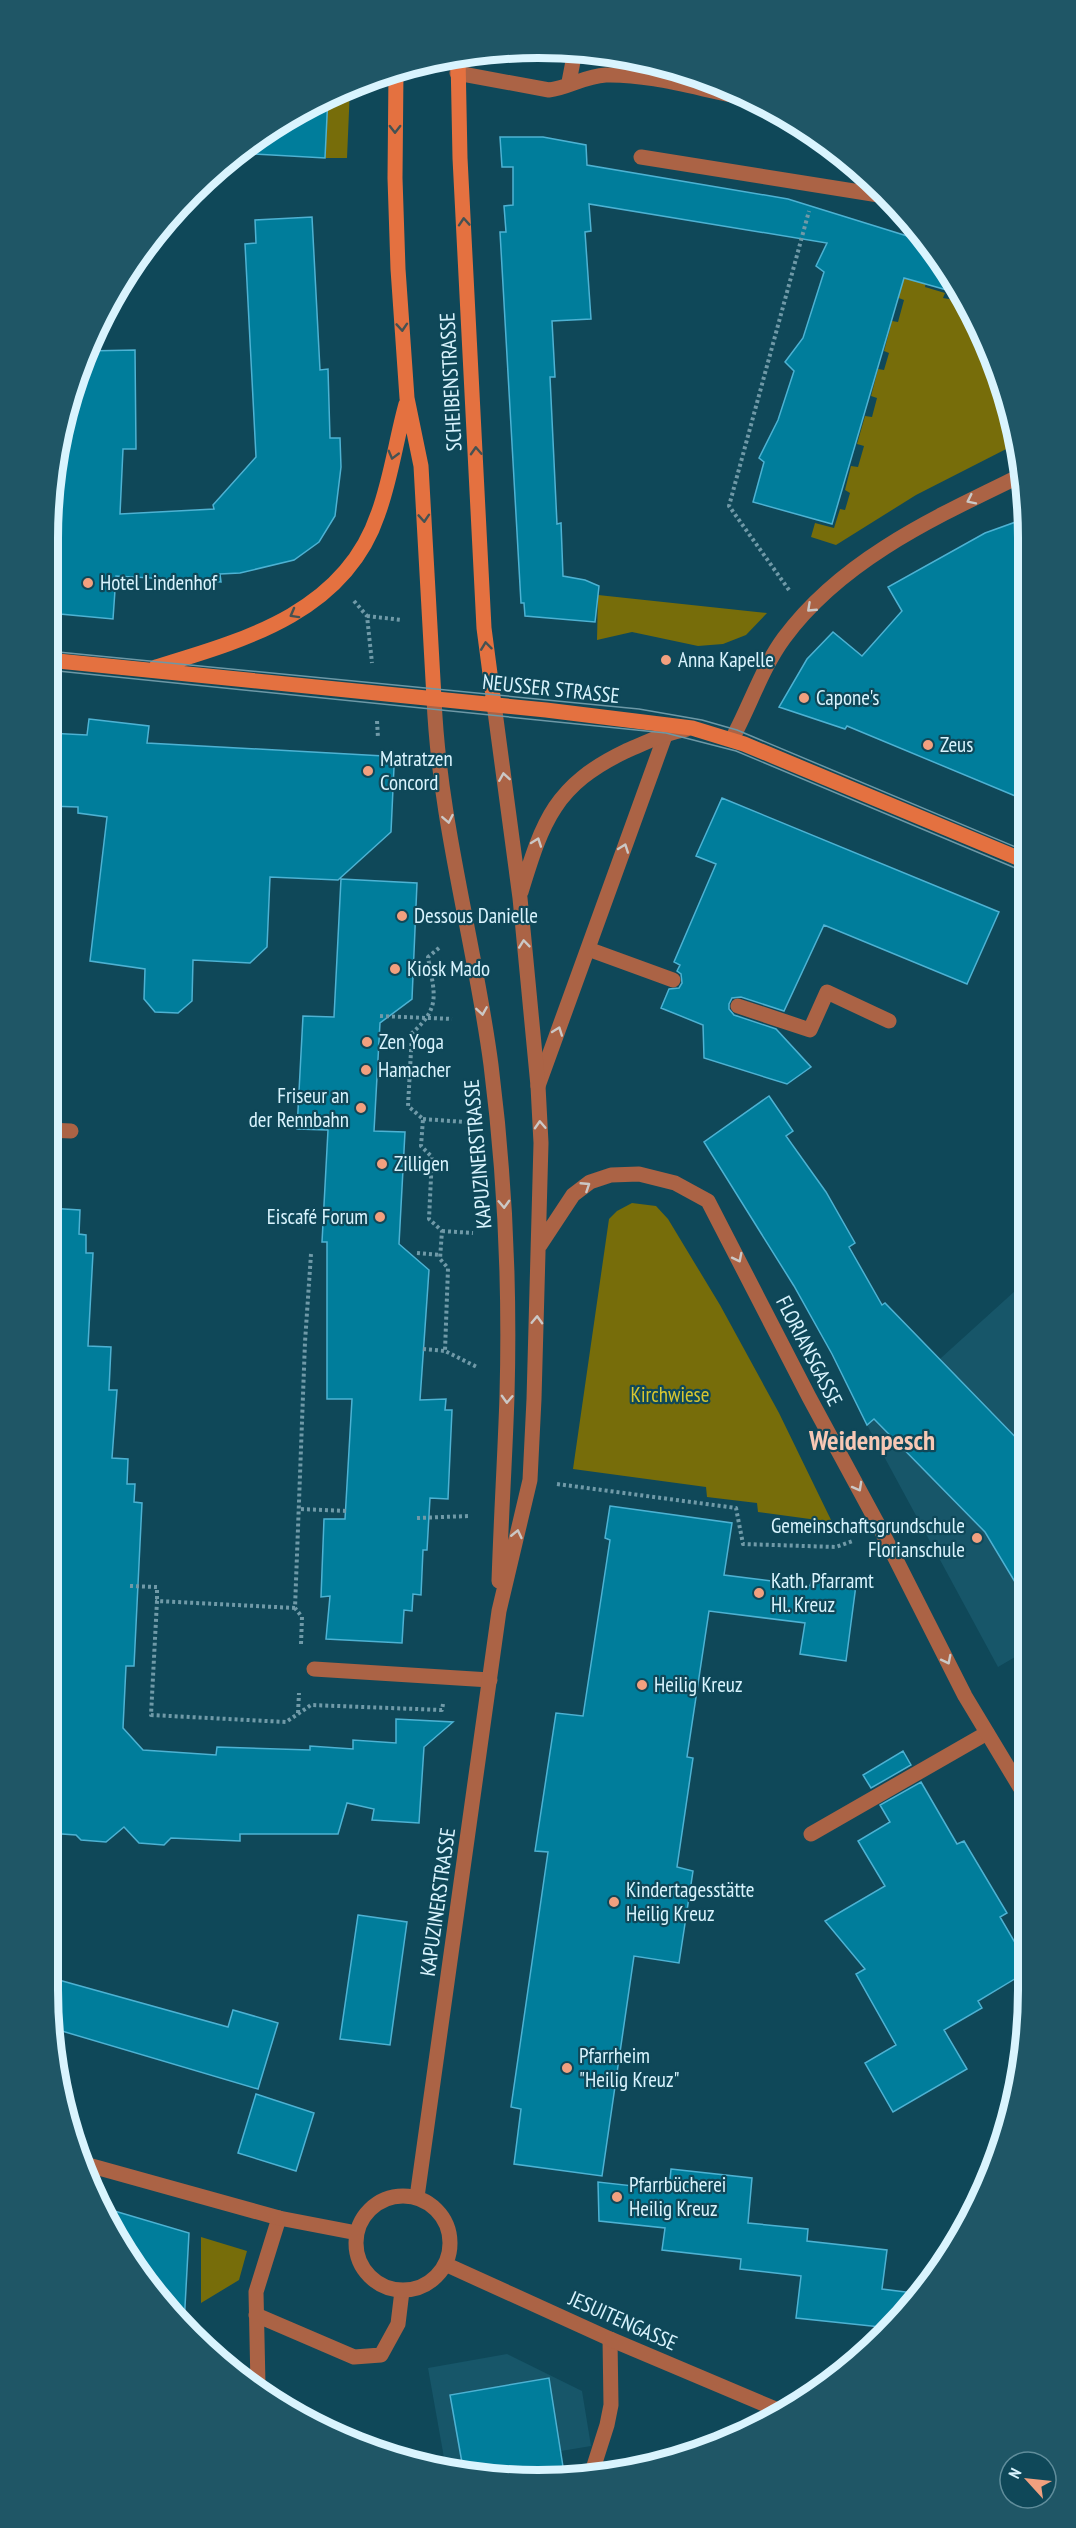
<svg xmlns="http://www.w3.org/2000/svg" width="1076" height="2528" viewBox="0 0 1076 2528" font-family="'PT Sans Narrow',sans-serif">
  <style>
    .built { fill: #175669 }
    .green { fill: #776d0a }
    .building { fill: #007d9b; stroke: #4db2d3; stroke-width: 1.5 }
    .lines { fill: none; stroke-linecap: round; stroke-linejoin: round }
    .path { stroke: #709aa8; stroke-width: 4; stroke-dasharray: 3 3; stroke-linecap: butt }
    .lane { stroke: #ab6345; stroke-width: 15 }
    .street { stroke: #ab6345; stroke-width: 15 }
    .secondary { stroke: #e47140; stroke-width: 15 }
    .tram { stroke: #6d98a6; stroke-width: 1.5 }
    .oneway { stroke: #445253 }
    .oneway2 { stroke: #cbc8c6 }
    .poi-dot { fill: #f2a07f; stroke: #0f4859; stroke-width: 2 }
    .labels { text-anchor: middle; stroke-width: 4.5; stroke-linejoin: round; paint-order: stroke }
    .street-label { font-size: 21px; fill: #d9f4fe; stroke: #0f4859 }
    .poi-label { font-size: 21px; fill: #d9f4fe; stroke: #0f4859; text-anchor: start }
    .park-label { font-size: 21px; fill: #d8c730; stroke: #0f4859 }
    .district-label { font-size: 27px; font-weight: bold; fill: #f7c8b5; stroke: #0f4859 }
    .rim { fill: none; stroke: #d9f4fe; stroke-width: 8 }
  </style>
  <rect width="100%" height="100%" fill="#0f4859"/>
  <!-- built -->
  <path class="built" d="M1026 1281 1027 1650 998 1667 867 1425Z
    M507 2354 582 2391 591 2446 561 2451 564 2473 474 2476 446 2469 428 2368Z"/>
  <!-- green -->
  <path class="green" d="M350 88 347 158H325L328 96Z
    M904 275 926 281 925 287 945 293 943 298 960 301C989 348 1002 391 1016 444L916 495 836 545 811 537 815 523 834 528 840 509 845 510 850 493 845 490 851 466 858 467 864 446 857 444 865 416 872 417 877 398 871 396 878 369 884 370 889 353 884 351 892 321 898 322 904 300 896 297Z
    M598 595 767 613 746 635 723 644 698 646 632 632 597 640Z
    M632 1203 656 1206 668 1219 720 1305 779 1413 832 1522 758 1512 757 1503 707 1497 706 1487 573 1469 609 1219 617 1211Z
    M201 2237 247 2251 239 2280 201 2303Z"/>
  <!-- building -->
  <path class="building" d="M328 96 325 158 235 153 321 99Z
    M500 137H543L586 145 587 165 788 199 920 240 925 244 954 292 904 278 832 524 753 502 764 462 759 458 778 420 794 371 785 362 803 338 824 272 816 266 827 243 589 204 591 231 585 232 591 319 552 321 555 377H550L557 524 561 523 563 576 585 580 599 586 595 622 525 616 524 603H521L500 232H506L504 206 513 205V167H502Z
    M312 217 320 370 328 369 330 438H340L341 467 335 516 319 542 294 560 240 573 220 574 221 582 116 576 113 619 60 614V603L48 602V538L74 381 87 351 135 350 136 449H123L120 514 214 509 213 505 256 457 245 244 256 243 255 220Z
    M1024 519 1025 800 847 726 845 729 779 707 807 659 833 632 862 656 902 611 888 587 985 533Z
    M89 719 149 726 147 743 384 756 394 767 391 832 338 880 270 877 267 947 250 963 193 960 192 1001 178 1013 155 1012 144 999 145 969 90 961 107 817 78 813V807L48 806V733L87 735Z
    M722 798 999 912 967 984 824 925 784 1011 741 997 732 998 729 1004V1009L734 1015 776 1029 811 1067 787 1084 704 1058 703 1025 661 1008 669 989 679 988 682 983 681 974 677 971 680 965 674 962 716 864 696 856Z
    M341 879 417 883 412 999 380 1023 374 1131 405 1132 399 1244 429 1270 420 1400 446 1399 445 1410H452L448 1499 430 1498 427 1550H423L421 1595 413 1594 412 1611 404 1610 402 1643 326 1639 330 1596 321 1597 324 1519H345L352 1399H327V1242H322L328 1130 297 1129 303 1016 334 1017Z
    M769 1096 793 1131 786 1136 826 1192 855 1243 849 1247 882 1305 885 1303 1026 1448 1027 1602 985 1532 874 1419 867 1425 832 1354 794 1286 704 1142Z
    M48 1208 80 1210 79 1234 86 1235V1253H93L88 1346 111 1347 109 1390H117L112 1458 128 1459 127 1484H135L134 1502 142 1503 134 1666H126L123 1728 143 1750 216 1755 217 1747 310 1750V1746L353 1749V1740L396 1743V1719L453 1722 424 1747 419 1823 372 1820 374 1809 347 1803 338 1834H240V1841L171 1838 164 1845 139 1843 124 1827 106 1842 81 1840 76 1835 48 1833V1634H51L55 1526H48L51 1458 48 1457Z
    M610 1506 732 1523 724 1575 810 1586 812 1579 856 1585 846 1661 800 1654 805 1623 709 1611 687 1757 693 1758 677 1867 693 1871 679 1963 634 1956 602 2176 514 2164 521 2109 511 2107 548 1852 535 1851 556 1713 583 1716 610 1540 605 1538Z
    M903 1751 911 1765 871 1788 863 1775Z
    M921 1782 957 1844 964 1841 1007 1913 1000 1917 1028 1965V1971L978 2001 982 2008 944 2030 967 2069 893 2112 865 2063 896 2045 856 1974 865 1969 825 1921 885 1886 858 1841 890 1822 880 1805Z
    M358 1915 407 1922 390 2045 340 2039Z
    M48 1977 228 2027 233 2010 278 2023 258 2089 55 2029Z
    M256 2094 314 2113 296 2171 238 2153Z
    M671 2169 752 2178 748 2223 808 2229 807 2241 887 2250 882 2289 922 2294 890 2328 796 2318 801 2276 740 2269 741 2259 662 2250 665 2228 599 2221 598 2182 669 2190Z
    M101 2207 189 2233 184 2325 169 2313 113 2235Z
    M549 2378 564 2473 474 2476 464 2474 450 2395Z"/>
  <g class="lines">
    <!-- path -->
    <path class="path" d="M789 590 729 506 809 211
      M354 601 367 616 372 663
      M367 616 402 620
      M377 721 378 738
      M439 948 428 957C434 993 442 1007 412 1033L408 1106 423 1119 421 1146 432 1157 429 1219 442 1231 440 1259 448 1268 445 1351 477 1367
      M380 1016 452 1019
      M423 1119 465 1122
      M442 1231 473 1233
      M417 1253 440 1255
      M423 1349 445 1351
      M557 1484 736 1508 743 1544 836 1547 853 1541
      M301 1509 346 1511
      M417 1518 469 1516
      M130 1586 157 1587V1601
      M295 1608 157 1601 151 1715 286 1722 311 1705 442 1710 443 1704
      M301 1644 302 1617 295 1608 305 1342 311 1254
      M298 1713 299 1693"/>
    <!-- lane -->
    <path class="lane" d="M457 73 549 90C568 88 584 76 606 75 651 74 698 89 742 97
      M569 82 575 51
      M641 157 885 196
      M588 949 673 980
      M738 1006 810 1030 827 992 889 1021
      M538 1086 666 733
      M48 1130 71 1131
      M314 1669 490 1680
      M811 1834 987 1733
      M256 2315 354 2357 381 2355 398 2324 402 2291
      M258 2385 256 2292 279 2218
      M592 2472 607 2425 611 2405 610 2339"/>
    <!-- street -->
    <path class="street" d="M434 698C439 822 475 943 491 1065 505 1175 510 1285 507 1396 505 1457 501 1519 499 1581
      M732 739C750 706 762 668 784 638 843 558 938 516 1024 474
      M521 892C543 820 555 785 626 751 647 742 665 733 687 729
      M540 1245 573 1195 590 1182 611 1175 639 1174 675 1183 708 1201 809 1397 881 1530 965 1696 1027 1799
      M81 2163 279 2218 357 2233
      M356 2243a47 47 0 1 1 94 0a47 47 0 1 1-94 0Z
      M417 2197 499 1611 530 1480 534 1399 541 1143 538 1086 520 898 494 704
      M445 2264 610 2339 785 2413"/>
    <!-- secondary -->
    <path class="secondary" d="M458 57 460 158 484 628 494 704
      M396 71 395 178 398 269 407 398 421 466 434 698
      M48 660 546 710 692 728 744 744 1025 861
      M156 667C245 640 345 612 378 514 391 479 396 440 406 404"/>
    <!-- tram -->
    <path class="tram" d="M48 651 639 709 702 720 737 730 1025 851
      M48 670 666 733 736 751 1025 872"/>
  </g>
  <!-- one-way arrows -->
  <defs><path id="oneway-chevron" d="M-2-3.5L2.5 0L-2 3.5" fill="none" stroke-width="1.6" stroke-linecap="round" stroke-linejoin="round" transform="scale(1.5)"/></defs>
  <g class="oneway">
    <use href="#oneway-chevron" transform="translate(395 129) rotate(90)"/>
    <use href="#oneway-chevron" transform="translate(464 222) rotate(-94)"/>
    <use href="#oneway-chevron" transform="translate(402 327) rotate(86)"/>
    <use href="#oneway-chevron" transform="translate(476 451) rotate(-93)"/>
    <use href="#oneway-chevron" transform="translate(393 455) rotate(105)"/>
    <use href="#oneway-chevron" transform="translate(424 518) rotate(86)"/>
    <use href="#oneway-chevron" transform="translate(294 614) rotate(151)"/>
    <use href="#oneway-chevron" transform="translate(486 646) rotate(-97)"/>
  </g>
  <g class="oneway2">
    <use href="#oneway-chevron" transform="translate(971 500) rotate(154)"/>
    <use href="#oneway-chevron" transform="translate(811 608) rotate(137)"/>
    <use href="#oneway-chevron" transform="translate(504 777) rotate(-99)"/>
    <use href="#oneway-chevron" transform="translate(448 819) rotate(79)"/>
    <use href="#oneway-chevron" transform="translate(537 842) rotate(-70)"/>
    <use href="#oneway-chevron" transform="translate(624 848) rotate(-70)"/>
    <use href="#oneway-chevron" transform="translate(524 944) rotate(-96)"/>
    <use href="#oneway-chevron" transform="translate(482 1011) rotate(81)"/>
    <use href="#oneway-chevron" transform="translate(558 1031) rotate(-70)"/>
    <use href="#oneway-chevron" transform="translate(540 1125) rotate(-93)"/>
    <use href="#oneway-chevron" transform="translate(586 1186) rotate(-33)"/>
    <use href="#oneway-chevron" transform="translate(504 1204) rotate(88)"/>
    <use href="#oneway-chevron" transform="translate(738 1258) rotate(63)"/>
    <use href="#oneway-chevron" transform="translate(537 1320) rotate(-88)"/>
    <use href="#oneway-chevron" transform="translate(507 1399) rotate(92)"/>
    <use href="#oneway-chevron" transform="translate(858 1487) rotate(61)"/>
    <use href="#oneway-chevron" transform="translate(517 1534) rotate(-77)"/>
    <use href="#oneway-chevron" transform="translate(947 1660) rotate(63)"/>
  </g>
  <!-- markers -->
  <g class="poi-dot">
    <circle cx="88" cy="583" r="6"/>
    <circle cx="666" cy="660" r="6"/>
    <circle cx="804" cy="698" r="6"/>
    <circle cx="928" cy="745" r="6"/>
    <circle cx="368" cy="771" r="6"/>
    <circle cx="402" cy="916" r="6"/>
    <circle cx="395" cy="969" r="6"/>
    <circle cx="367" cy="1042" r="6"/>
    <circle cx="366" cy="1070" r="6"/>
    <circle cx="361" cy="1108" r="6"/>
    <circle cx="382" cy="1164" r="6"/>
    <circle cx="380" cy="1217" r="6"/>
    <circle cx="977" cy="1538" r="6"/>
    <circle cx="759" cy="1593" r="6"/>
    <circle cx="642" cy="1685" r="6"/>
    <circle cx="614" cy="1902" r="6"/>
    <circle cx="567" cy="2068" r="6"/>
    <circle cx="617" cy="2197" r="6"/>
  </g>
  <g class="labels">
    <!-- street labels -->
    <g class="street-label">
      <text transform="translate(451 382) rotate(-93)" y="7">SCHEIBENSTRASSE</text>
      <text transform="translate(551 689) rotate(6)" y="7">NEUSSER STRASSE</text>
      <text transform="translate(478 1154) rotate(-95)" y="7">KAPUZINERSTRASSE</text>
      <text transform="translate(809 1351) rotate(63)" y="7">FLORIANSGASSE</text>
      <text transform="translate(438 1902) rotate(-82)" y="7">KAPUZINERSTRASSE</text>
      <text transform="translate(623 2321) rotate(24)" y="7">JESUITENGASSE</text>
    </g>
    <!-- poi labels -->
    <g class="poi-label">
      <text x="100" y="590">Hotel Lindenhof</text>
      <text x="678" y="667">Anna Kapelle</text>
      <text x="816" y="705">Capone's</text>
      <text x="940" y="752">Zeus</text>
      <text x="380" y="766">Matratzen<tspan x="380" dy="24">Concord</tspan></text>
      <text x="414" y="923">Dessous Danielle</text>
      <text x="407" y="976">Kiosk Mado</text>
      <text x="379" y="1049">Zen Yoga</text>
      <text x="378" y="1077">Hamacher</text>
      <text x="349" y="1103" text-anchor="end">Friseur an<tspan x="349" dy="24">der Rennbahn</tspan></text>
      <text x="394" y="1171">Zilligen</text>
      <text x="368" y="1224" text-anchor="end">Eiscafé Forum</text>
      <text x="965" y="1533" text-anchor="end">Gemeinschaftsgrundschule<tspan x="965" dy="24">Florianschule</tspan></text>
      <text x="771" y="1588">Kath. Pfarramt<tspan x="771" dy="24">Hl. Kreuz</tspan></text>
      <text x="654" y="1692">Heilig Kreuz</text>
      <text x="626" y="1897">Kindertagesstätte<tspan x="626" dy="24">Heilig Kreuz</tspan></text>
      <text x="579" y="2063">Pfarrheim<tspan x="579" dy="24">"Heilig Kreuz"</tspan></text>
      <text x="629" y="2192">Pfarrbücherei<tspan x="629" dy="24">Heilig Kreuz</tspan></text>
    </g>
    <!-- park labels -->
    <g class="park-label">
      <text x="670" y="1402">Kirchwiese</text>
    </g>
    <!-- district labels -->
    <g class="district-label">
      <text x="872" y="1450">Weidenpesch</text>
    </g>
  </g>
  <!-- crop -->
  <path d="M0 0H1076V2528H0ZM538 58H538A480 480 0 0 1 1018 538V1990A480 480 0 0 1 538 2470H538A480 480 0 0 1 58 1990V538A480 480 0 0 1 538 58Z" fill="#1f5666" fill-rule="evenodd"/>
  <path class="rim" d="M538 58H538A480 480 0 0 1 1018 538V1990A480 480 0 0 1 538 2470H538A480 480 0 0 1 58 1990V538A480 480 0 0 1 538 58Z"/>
  <!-- north arrow -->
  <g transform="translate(1028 2480) rotate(297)"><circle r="28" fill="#0f4859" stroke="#608d9b" stroke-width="1.5"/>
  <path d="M0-4.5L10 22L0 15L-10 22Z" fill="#f2a07f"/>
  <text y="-9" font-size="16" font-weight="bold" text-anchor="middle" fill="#d9f4fe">N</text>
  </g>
</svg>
